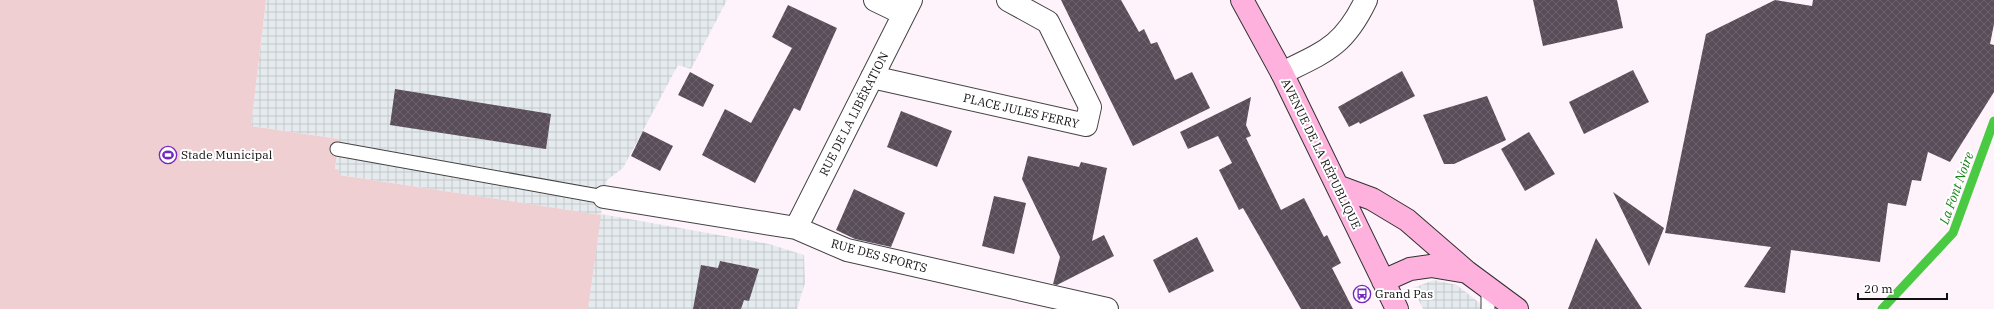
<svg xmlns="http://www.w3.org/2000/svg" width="1994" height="309" viewBox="0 0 1994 309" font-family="'IBM Plex Serif',serif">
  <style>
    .industrial { fill: url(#industrial-grid) }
    .pitch { fill: #f0cfd2 }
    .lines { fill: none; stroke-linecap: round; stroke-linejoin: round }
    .stream { stroke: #4aca42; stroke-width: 9 }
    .building { fill: url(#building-cross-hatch) }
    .service-casing { stroke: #434343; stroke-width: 15 }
    .minor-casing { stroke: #434343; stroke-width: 24 }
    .secondary-casing { stroke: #323232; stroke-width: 24 }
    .service { stroke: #fff; stroke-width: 13 }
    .minor { stroke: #fff; stroke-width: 22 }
    .secondary { stroke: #fdb1dc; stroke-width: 22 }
    .labels { text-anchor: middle; stroke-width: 4; stroke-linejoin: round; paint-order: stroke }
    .street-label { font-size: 12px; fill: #101010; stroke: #fff }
    .poi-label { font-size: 12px; fill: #101010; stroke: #fff; text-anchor: start }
    .water-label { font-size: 13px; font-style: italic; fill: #1b8319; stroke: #fff }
  </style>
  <defs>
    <pattern id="industrial-grid" width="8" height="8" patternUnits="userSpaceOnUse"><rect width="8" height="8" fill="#e5eaee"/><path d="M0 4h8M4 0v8" fill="none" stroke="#c3c8cb"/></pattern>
    <pattern id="building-cross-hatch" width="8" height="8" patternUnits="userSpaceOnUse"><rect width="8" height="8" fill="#584d59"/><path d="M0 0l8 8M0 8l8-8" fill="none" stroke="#6b626c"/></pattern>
  </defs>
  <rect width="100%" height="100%" fill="#fff3fb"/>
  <!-- industrial -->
  <path class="industrial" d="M266 0H727L691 69 678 65 623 168 607 180 601 214 769 244 804 255 805 283 797 309H588L600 215 339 175 335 170 339 139 251 126Z
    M1434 280 1457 285 1487 309H1423L1413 288Z"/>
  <!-- pitch -->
  <path class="pitch" d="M0 0H266L251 126 339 139 335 169 340 170 339 175 601 215 588 309H0Z"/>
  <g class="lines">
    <!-- stream -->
    <path class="stream" d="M1882 309 1953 233 1994 121"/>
  </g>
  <!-- building -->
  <path class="building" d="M1061 0H1121L1139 32 1144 29 1151 44 1157 42 1175 80 1192 72 1210 108 1133 146Z
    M1533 0H1617L1623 28 1543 46Z
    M1775 0 1812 6 1813 0H1994V24L1990 44 1994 45V92L1950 162 1928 152 1921 181 1912 180 1906 206 1888 203 1880 262 1791 250 1785 293 1744 287 1771 247 1665 233 1706 34Z
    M788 5 837 28 800 111 794 108 755 183 702 155 725 109 751 123 792 48 772 37Z
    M1633 70 1649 102 1584 134 1569 102Z
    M1402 71 1415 96 1360 124 1359 122 1349 127 1338 107Z
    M690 72 714 85 703 107 678 95Z
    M395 89 551 114 546 149 390 125Z
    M1487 96 1506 140 1454 164H1444L1423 115Z
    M1251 97 1246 125 1251 136 1246 138 1281 210 1304 198 1324 237 1327 235 1341 263 1332 268 1353 309H1301L1243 208 1239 210 1219 170 1232 163 1218 136 1188 149 1180 132Z
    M901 111 952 131 937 167 887 147Z
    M643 131 673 146 660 171 631 156Z
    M1529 132 1555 174 1525 191 1501 149Z
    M1028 156 1079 167 1081 162 1107 168 1092 241 1104 235 1114 256 1057 285 1053 284 1060 257 1022 179Z
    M854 189 905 213 891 247 855 239 836 230Z
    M1613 192 1664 228 1649 266Z
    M994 196 1026 203 1014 254 982 246Z
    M1197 237 1214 271 1169 293 1153 260Z
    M1596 238 1642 309H1568Z
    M720 261 759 269 749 301 744 300 741 309H693L701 265 718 268Z"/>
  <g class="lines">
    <defs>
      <path id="service" d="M337 149 604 197
        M1488 287V309"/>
      <path id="minor" d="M875 0 904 14
        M1282 73C1325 52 1344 46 1366 0
        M872 77 1086 125 1090 107 1048 22 1008 0
        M604 197 796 228 847 250 1107 309
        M796 228 911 0"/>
      <path id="secondary" d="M1242 0 1282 73 1397 309
        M1337 186 1372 199 1407 220 1467 272 1517 309
        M1383 281 1410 269 1431 266 1467 272"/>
    </defs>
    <!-- service casing -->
    <use href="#service" class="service-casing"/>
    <!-- minor casing -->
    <use href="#minor" class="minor-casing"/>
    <!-- secondary casing -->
    <use href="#secondary" class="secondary-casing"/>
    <!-- service -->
    <use href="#service" class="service"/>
    <!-- minor -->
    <use href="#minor" class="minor"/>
    <!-- secondary -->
    <use href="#secondary" class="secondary"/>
  </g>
  <!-- icons -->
  <defs>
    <symbol id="stadium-ring" viewBox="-11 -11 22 22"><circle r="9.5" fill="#fff" stroke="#732abe" stroke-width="1.5"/><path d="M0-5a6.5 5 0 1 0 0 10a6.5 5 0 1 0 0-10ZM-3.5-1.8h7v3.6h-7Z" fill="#732abe"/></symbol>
    <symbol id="bus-ring" viewBox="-11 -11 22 22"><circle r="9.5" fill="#fff" stroke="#732abe" stroke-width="1.5"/><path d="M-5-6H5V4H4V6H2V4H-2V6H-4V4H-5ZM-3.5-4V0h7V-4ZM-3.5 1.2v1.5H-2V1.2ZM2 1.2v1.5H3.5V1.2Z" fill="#732abe"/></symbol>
  </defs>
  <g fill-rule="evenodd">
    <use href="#stadium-ring" x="158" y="145" width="20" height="20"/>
    <use href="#bus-ring" x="1352" y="284" width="20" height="20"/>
  </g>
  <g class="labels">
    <!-- street labels -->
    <g class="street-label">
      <text transform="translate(1021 111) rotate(13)" y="4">PLACE JULES FERRY</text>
      <text transform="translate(854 114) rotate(-63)" y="4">RUE DE LA LIBÉRATION</text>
      <text transform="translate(1321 154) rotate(64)" y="4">AVENUE DE LA RÉPUBLIQUE</text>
      <text transform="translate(879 256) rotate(15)" y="4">RUE DES SPORTS</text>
    </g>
    <!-- poi labels -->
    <g class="poi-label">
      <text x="181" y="159">Stade Municipal</text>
      <text x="1375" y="298">Grand Pas</text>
    </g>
    <!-- water labels -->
    <g class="water-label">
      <text transform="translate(1956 188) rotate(-70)" y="5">La Font Noire</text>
    </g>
  </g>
  <!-- scale -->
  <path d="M1858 293v6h89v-6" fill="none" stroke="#101010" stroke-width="2"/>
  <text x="1864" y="293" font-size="12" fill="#101010" stroke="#ffffff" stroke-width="3" paint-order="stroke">20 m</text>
</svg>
